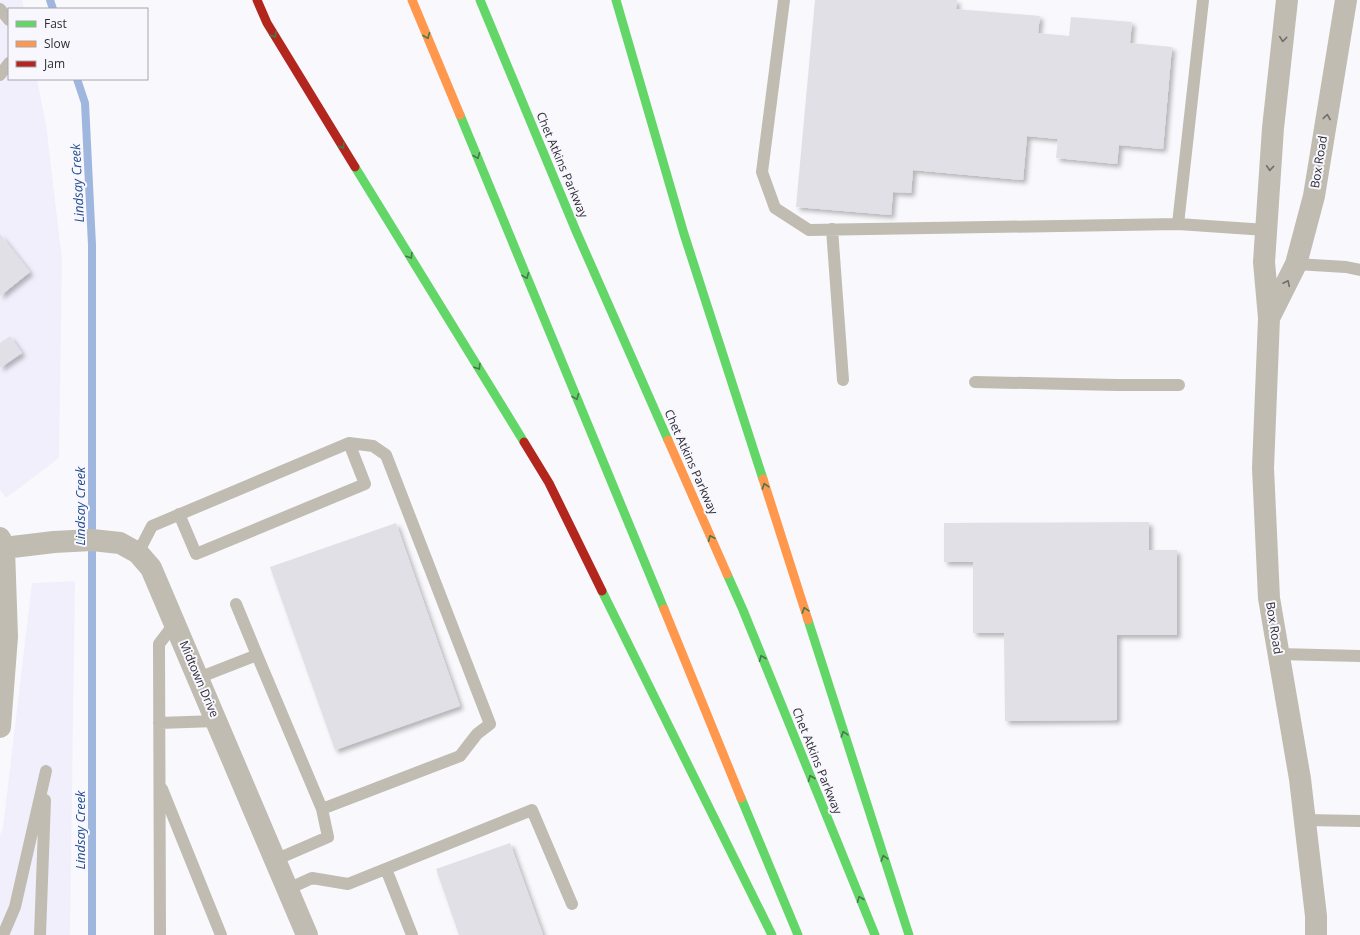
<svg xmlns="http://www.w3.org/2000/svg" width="1360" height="935" viewBox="0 0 1360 935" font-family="'Open Sans',sans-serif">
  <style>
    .built { fill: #f2effd }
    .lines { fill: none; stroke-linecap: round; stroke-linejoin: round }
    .stream { stroke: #9fb7df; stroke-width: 8 }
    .building { fill: #e2e0e7; filter: url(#shadow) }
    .lane { stroke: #c1bcb1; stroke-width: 12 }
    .street { stroke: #c1bcb1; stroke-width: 22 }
    .fast { stroke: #63d668; stroke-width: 9 }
    .slow { stroke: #ff974d; stroke-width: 9 }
    .jam { stroke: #b3261e; stroke-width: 9 }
    .oneway { stroke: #46784c }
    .oneway2 { stroke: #706d6d }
    .labels { text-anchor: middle; stroke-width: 4; stroke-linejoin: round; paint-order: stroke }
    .street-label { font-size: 12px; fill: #2e2c36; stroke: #f8f7fd }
    .water-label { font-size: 13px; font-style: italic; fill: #234f91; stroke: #f8f7fd }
  </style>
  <defs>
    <filter id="shadow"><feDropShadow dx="3.5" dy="3.5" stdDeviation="2" flood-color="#0004"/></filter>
  </defs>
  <rect width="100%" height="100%" fill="#f9f8fc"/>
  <!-- built -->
  <path class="built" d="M0 0H22L24 9H9V79H37L46 124 62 259 59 458 6 498 0 490Z
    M75 581 70 935H0V835L3 827 32 583Z"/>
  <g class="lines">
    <!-- stream -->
    <path class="stream" d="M50 0 53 9
      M77 79 85 103 92 245V935"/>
  </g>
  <!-- building -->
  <path class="building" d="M815 0H957L956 9 1040 16 1038 33 1069 36 1071 17 1132 22 1130 43 1172 47 1163 149 1119 145 1117 164 1056 158 1058 139 1027 136 1023 180 913 170 911 193 893 192 891 215 796 207Z
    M0 234 30 272 0 296Z
    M10 336 22 353 0 368V343Z
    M1149 522V550H1177V635H1117V720L1005 721 1004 633H973V562H944V523Z
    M396 523 460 706 335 750 270 567Z
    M510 843 543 935H459L436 869Z"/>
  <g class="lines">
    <!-- lane -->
    <path class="lane" d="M784 0 762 172 775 208 809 230 1178 224
      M1203 0 1178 224 1266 230
      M0 9 9 20
      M0 75 9 63
      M832 229 843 380
      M1296 264 1346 267 1360 270
      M975 382 1117 385H1179
      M179 514 196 554 365 484 349 443
      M138 553 152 526 349 443 373 446 386 455 490 724 477 734 460 756 322 809 257 655 198 678
      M236 604 257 655
      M1278 654 1360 656
      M159 723 216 721
      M162 789 221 935
      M1304 820 1360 821
      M275 860 328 837 322 809
      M386 869 412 935
      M288 889 312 878 348 884 532 810 572 904
      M3 935 15 907 46 771
      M40 935 45 800
      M160 935 159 644 175 623"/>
    <!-- street -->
    <path class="street" d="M1287 0 1273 128 1264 262 1269 318 1263 468 1269 598 1300 779 1316 916V935
      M1269 318 1296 264 1314 196 1346 0
      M0 538 4 548 7 637 0 727
      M4 548 54 542 92 540 120 543 138 553 151 568 307 935"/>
    <!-- fast -->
    <path class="fast" d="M480 0 576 231 668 440
      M616 0 684 234 763 479
      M460 115 664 609
      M355 167 524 442
      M727 574 743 610 875 935
      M602 591 772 935
      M808 620 909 935
      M741 798 798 935"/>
    <!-- slow -->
    <path class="slow" d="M412 0 460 115
      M668 440 727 574
      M763 479 808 620
      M664 609 741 798"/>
    <!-- jam -->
    <path class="jam" d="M257 0 267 23 355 167
      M524 442 549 483 602 591"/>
  </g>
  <!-- one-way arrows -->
  <defs><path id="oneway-chevron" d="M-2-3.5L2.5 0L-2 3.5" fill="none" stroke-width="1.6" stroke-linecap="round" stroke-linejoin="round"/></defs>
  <g class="oneway">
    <use href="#oneway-chevron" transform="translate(274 35) rotate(58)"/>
    <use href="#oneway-chevron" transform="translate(427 36) rotate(68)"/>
    <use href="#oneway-chevron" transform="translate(342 146) rotate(58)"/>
    <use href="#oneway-chevron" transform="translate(477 156) rotate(68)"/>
    <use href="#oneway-chevron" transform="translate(410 256) rotate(58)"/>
    <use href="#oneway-chevron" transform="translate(526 276) rotate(68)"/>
    <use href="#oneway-chevron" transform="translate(478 367) rotate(58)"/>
    <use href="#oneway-chevron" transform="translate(576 397) rotate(68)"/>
    <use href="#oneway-chevron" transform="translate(765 486) rotate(-108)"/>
    <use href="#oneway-chevron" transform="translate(711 538) rotate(-114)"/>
    <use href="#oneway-chevron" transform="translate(805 610) rotate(-108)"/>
    <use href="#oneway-chevron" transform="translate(762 658) rotate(-112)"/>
    <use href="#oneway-chevron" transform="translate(844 734) rotate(-108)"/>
    <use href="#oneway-chevron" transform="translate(811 778) rotate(-112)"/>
    <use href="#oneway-chevron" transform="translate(884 858) rotate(-108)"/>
    <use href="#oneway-chevron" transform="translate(860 899) rotate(-112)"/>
  </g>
  <g class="oneway2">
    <use href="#oneway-chevron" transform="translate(1283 39) rotate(96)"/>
    <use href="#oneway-chevron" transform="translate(1327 117) rotate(-81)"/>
    <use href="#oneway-chevron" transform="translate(1270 168) rotate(94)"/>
    <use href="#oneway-chevron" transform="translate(1287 283) rotate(-64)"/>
  </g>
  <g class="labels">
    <!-- street labels -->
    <g class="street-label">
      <text transform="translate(1319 162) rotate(-81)" y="4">Box Road</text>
      <text transform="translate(562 165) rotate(67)" y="4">Chet Atkins Parkway</text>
      <text transform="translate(691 462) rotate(66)" y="4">Chet Atkins Parkway</text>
      <text transform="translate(1274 628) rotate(81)" y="4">Box Road</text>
      <text transform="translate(199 679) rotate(67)" y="4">Midtown Drive</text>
      <text transform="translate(817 761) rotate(68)" y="4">Chet Atkins Parkway</text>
    </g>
    <!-- water labels -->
    <g class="water-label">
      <text transform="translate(77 183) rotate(-93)" y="5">Lindsay Creek</text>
      <text transform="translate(80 506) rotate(-90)" y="5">Lindsay Creek</text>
      <text transform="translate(80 830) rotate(-90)" y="5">Lindsay Creek</text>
    </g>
  </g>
  <!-- legend -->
  <rect x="8" y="8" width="140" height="72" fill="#f8f7fd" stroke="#a7a6ad"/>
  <rect x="16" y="21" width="20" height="6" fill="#63d668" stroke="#a7a6ad"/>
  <text x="44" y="28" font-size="12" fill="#2e2c36">Fast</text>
  <rect x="16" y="41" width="20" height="6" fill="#ff974d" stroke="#a7a6ad"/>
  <text x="44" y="48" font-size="12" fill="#2e2c36">Slow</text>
  <rect x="16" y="61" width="20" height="6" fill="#b3261e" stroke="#a7a6ad"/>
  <text x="44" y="68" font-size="12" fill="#2e2c36">Jam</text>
</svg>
